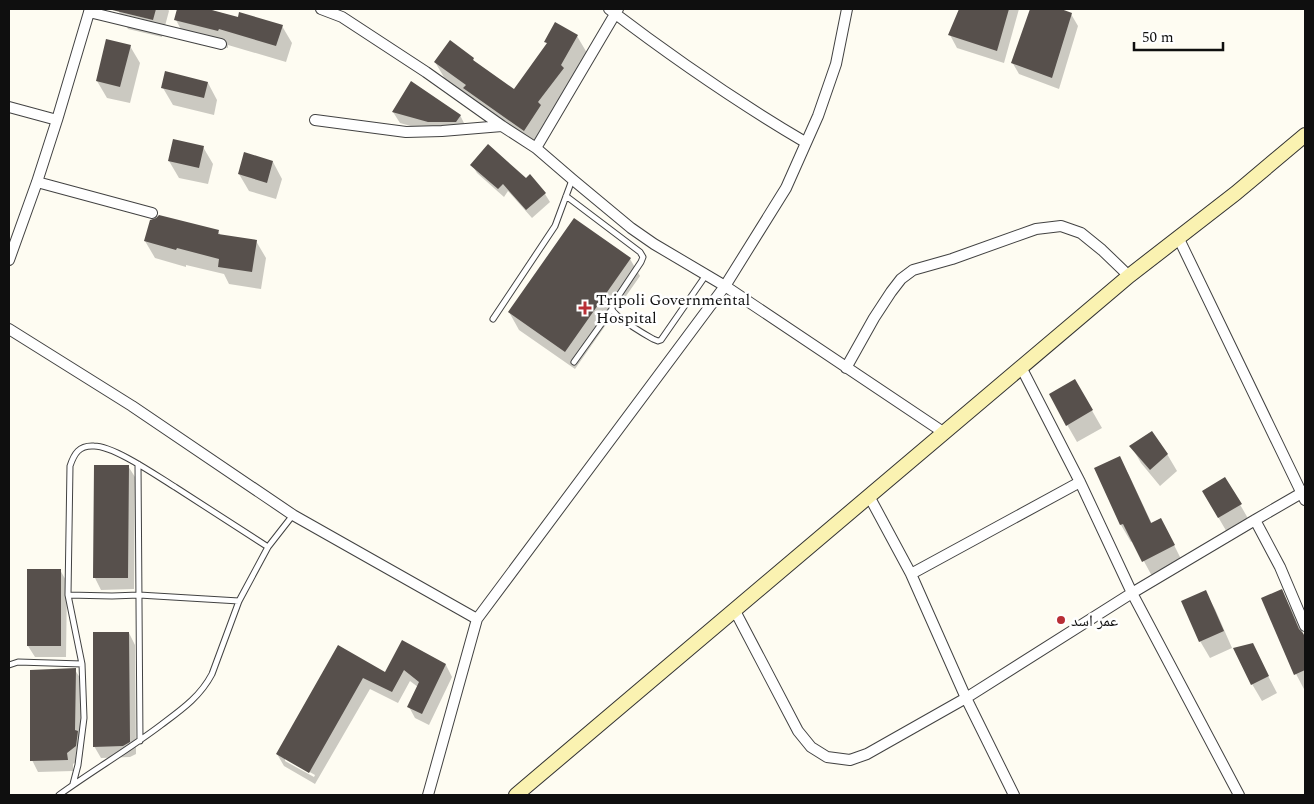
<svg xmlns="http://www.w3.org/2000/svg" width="1314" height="804" viewBox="0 0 1314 804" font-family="Spectral,'Noto Naskh Arabic',serif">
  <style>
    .shadow { fill: #0003; fill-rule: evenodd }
    .building { fill: #57504c }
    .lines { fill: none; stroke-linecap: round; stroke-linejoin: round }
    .lane-casing { stroke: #424242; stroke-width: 7 }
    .street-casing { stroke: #424242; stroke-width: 12 }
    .secondary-casing { stroke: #313131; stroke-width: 16 }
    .lane { stroke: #fff; stroke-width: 5 }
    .street { stroke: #fff; stroke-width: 10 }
    .secondary { stroke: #faf2b1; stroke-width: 14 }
    .poi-dot { fill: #b82e35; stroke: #fff; stroke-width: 2 }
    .labels { text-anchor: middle; stroke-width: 5; stroke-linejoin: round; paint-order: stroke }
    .poi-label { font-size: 16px; fill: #0f0f0f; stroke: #fff; text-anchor: start }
  </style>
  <rect width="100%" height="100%" fill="#fefcf2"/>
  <!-- shadow -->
  <path class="shadow" d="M119 9H168L169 11 162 37 128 29 119 12Z
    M178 9H212L214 11 239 18 282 26 292 43 286 62 228 45V48L185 37 176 20Z
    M960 9H1019L1004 63 957 48 950 35Z
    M1032 9H1058L1071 14 1078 26 1059 89 1019 74 1012 62Z
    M577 36 587 53 534 147 475 105 470 97 445 79 435 62 473 59 475 63 514 91 548 45 546 42Z
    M130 46 140 63 130 103 107 98 97 81Z
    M208 83 217 100 214 115 173 105 163 88Z
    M393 112 460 115 466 127 435 133 400 123Z
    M203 147 213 164 208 184 179 178 169 161Z
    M273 162 282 179 276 199 249 191 239 174Z
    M472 165 526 179 545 194 550 202 532 218 508 191 504 197 477 173Z
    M218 231 221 236 256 241 266 258 261 289 229 284 224 274 186 265V267L155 258 145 241Z
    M630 259 640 276 575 369 519 330 509 312Z
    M1075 381 1102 428 1077 442 1050 395Z
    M1131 446 1167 454 1177 471 1160 486 1141 463Z
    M1119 458 1129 475 1152 524 1170 537 1183 563 1153 578 1133 541 1131 542 1121 525 1095 469Z
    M95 466H128L135 477 134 589 101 590 95 578Z
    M1225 478 1250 522 1228 534 1203 491Z
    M60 570 67 582 66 657H35L28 646Z
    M1281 591 1291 608 1305 638V691L1296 674 1263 599Z
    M1205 592 1215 609 1232 648 1210 658 1200 641Z
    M129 633 135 645 136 754 130 757 101 758 94 746Z
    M403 642 446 665 452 677 429 725 415 718 409 707 418 687 410 681 398 703 370 689 315 784 284 766 277 754 338 647 385 674ZM285 758 315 775 314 777 285 761Z
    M1252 645 1277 693 1262 701 1252 684Z
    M75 670 82 681 81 738 84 743 82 758 73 764V771L38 772 32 760Z"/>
  <!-- building -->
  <path class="building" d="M108 9H156L153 20Z
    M177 9H208L238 17 239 12 283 25 276 46 219 29 218 31 174 20Z
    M959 9H1009L997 51 948 35Z
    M1030 9H1061L1072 13 1052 78 1011 63Z
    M555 22 578 35 561 65 564 68 538 102 541 105 524 131 463 88 466 85 434 62 450 40 474 58 473 60 514 89 547 43 544 42Z
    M106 39 131 45 120 87 96 81Z
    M165 71 208 82 204 98 161 88Z
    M411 81 461 115 456 122H428L392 112Z
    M173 139 204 146 199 168 168 161Z
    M488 144 526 178 530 174 546 193 526 210 503 184 498 189 470 165Z
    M244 152 273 161 267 183 238 174Z
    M159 215 219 230 218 234 257 240 252 272 218 267 219 259 177 248 176 250 144 241 150 220 156 218Z
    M574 218 631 258 565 352 508 312Z
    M1075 379 1093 410 1066 426 1049 394Z
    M1152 431 1168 454 1150 470 1129 446Z
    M1120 456 1151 523 1161 518 1175 545 1142 562 1123 524 1120 525 1094 468Z
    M94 465H129L128 578H93Z
    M1225 477 1242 504 1218 518 1202 491Z
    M27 569H61V646H27Z
    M1282 589 1299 629 1303 633 1305 637V670L1294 675 1261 598Z
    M1206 590 1224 631 1199 642 1181 601Z
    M93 632H129L130 742 123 746 93 747Z
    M402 640 446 664 422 714 407 707 419 682 404 670 392 692 363 678 309 773 276 754 338 645 385 672Z
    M1253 643 1269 676 1251 685 1233 648Z
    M76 668 75 730 78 731 76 746 67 753 68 760 30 761V670Z"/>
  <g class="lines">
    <defs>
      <path id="lane" d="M566 196 640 252 643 257 641 262 613 304C612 308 611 309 614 312 619 319 644 334 653 339L658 341 661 340 706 275
        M493 319 555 226 572 180
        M574 362 612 309
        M138 464 140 741
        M68 595 112 596 139 595 239 601
        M82 664 68 595 70 466C74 454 79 445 94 446 114 446 157 476 175 487 206 507 237 527 268 547
        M9 665 18 662 82 664 84 718 78 765 73 784
        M59 795C92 771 128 750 161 725 181 710 200 697 212 674L239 601 268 547 293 515"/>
      <path id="street" d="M321 9 342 17 426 72 502 126 536 148 572 179 631 228 654 244 725 286 943 432
        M609 9C672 57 737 102 805 142
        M89 12 221 44
        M9 107 57 120
        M315 120 406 132 442 131 502 126
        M536 148 618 9
        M37 182 152 213
        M1178 237 1305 500
        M9 260 37 182 57 120 90 9
        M9 329 132 406 293 515 477 619
        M1021 367 1080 482 1132 593 1239 795
        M846 368 874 318 891 292 901 279 913 270 952 259 1036 229 1061 226 1081 233 1102 250 1129 276
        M869 496 911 574 966 698 1014 795
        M1255 520 1280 567 1305 626
        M911 574 1080 482
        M734 609 798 731 811 747 827 757 850 760 867 754 966 698 1132 593 1255 520 1305 491
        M428 795 477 619 725 286 786 188 818 116 836 64 847 9"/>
      <path id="secondary" d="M516 795 1129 276 1236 193 1305 135"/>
    </defs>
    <!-- lane casing -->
    <use href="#lane" class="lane-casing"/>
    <!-- street casing -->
    <use href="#street" class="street-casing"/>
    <!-- secondary casing -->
    <use href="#secondary" class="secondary-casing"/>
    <!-- lane -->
    <use href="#lane" class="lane"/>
    <!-- street -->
    <use href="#street" class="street"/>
    <!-- secondary -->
    <use href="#secondary" class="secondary"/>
  </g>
  <!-- markers -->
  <g class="poi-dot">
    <path d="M582.5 300.5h5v5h5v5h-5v5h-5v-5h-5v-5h5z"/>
    <circle cx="1061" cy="620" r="5"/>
  </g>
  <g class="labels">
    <!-- poi labels -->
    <g class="poi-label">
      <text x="596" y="305">Tripoli Governmental<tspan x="596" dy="18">Hospital</tspan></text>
      <text x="1071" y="626">عمر اسد</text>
    </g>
  </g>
  <!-- border -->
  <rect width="1314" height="804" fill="none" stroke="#0f0f0f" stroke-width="20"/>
  <!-- scale -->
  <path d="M1134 42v8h89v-8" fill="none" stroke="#0f0f0f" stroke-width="2.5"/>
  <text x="1142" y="42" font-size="15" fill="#0f0f0f" stroke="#ffffff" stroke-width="4" paint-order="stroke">50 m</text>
</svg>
